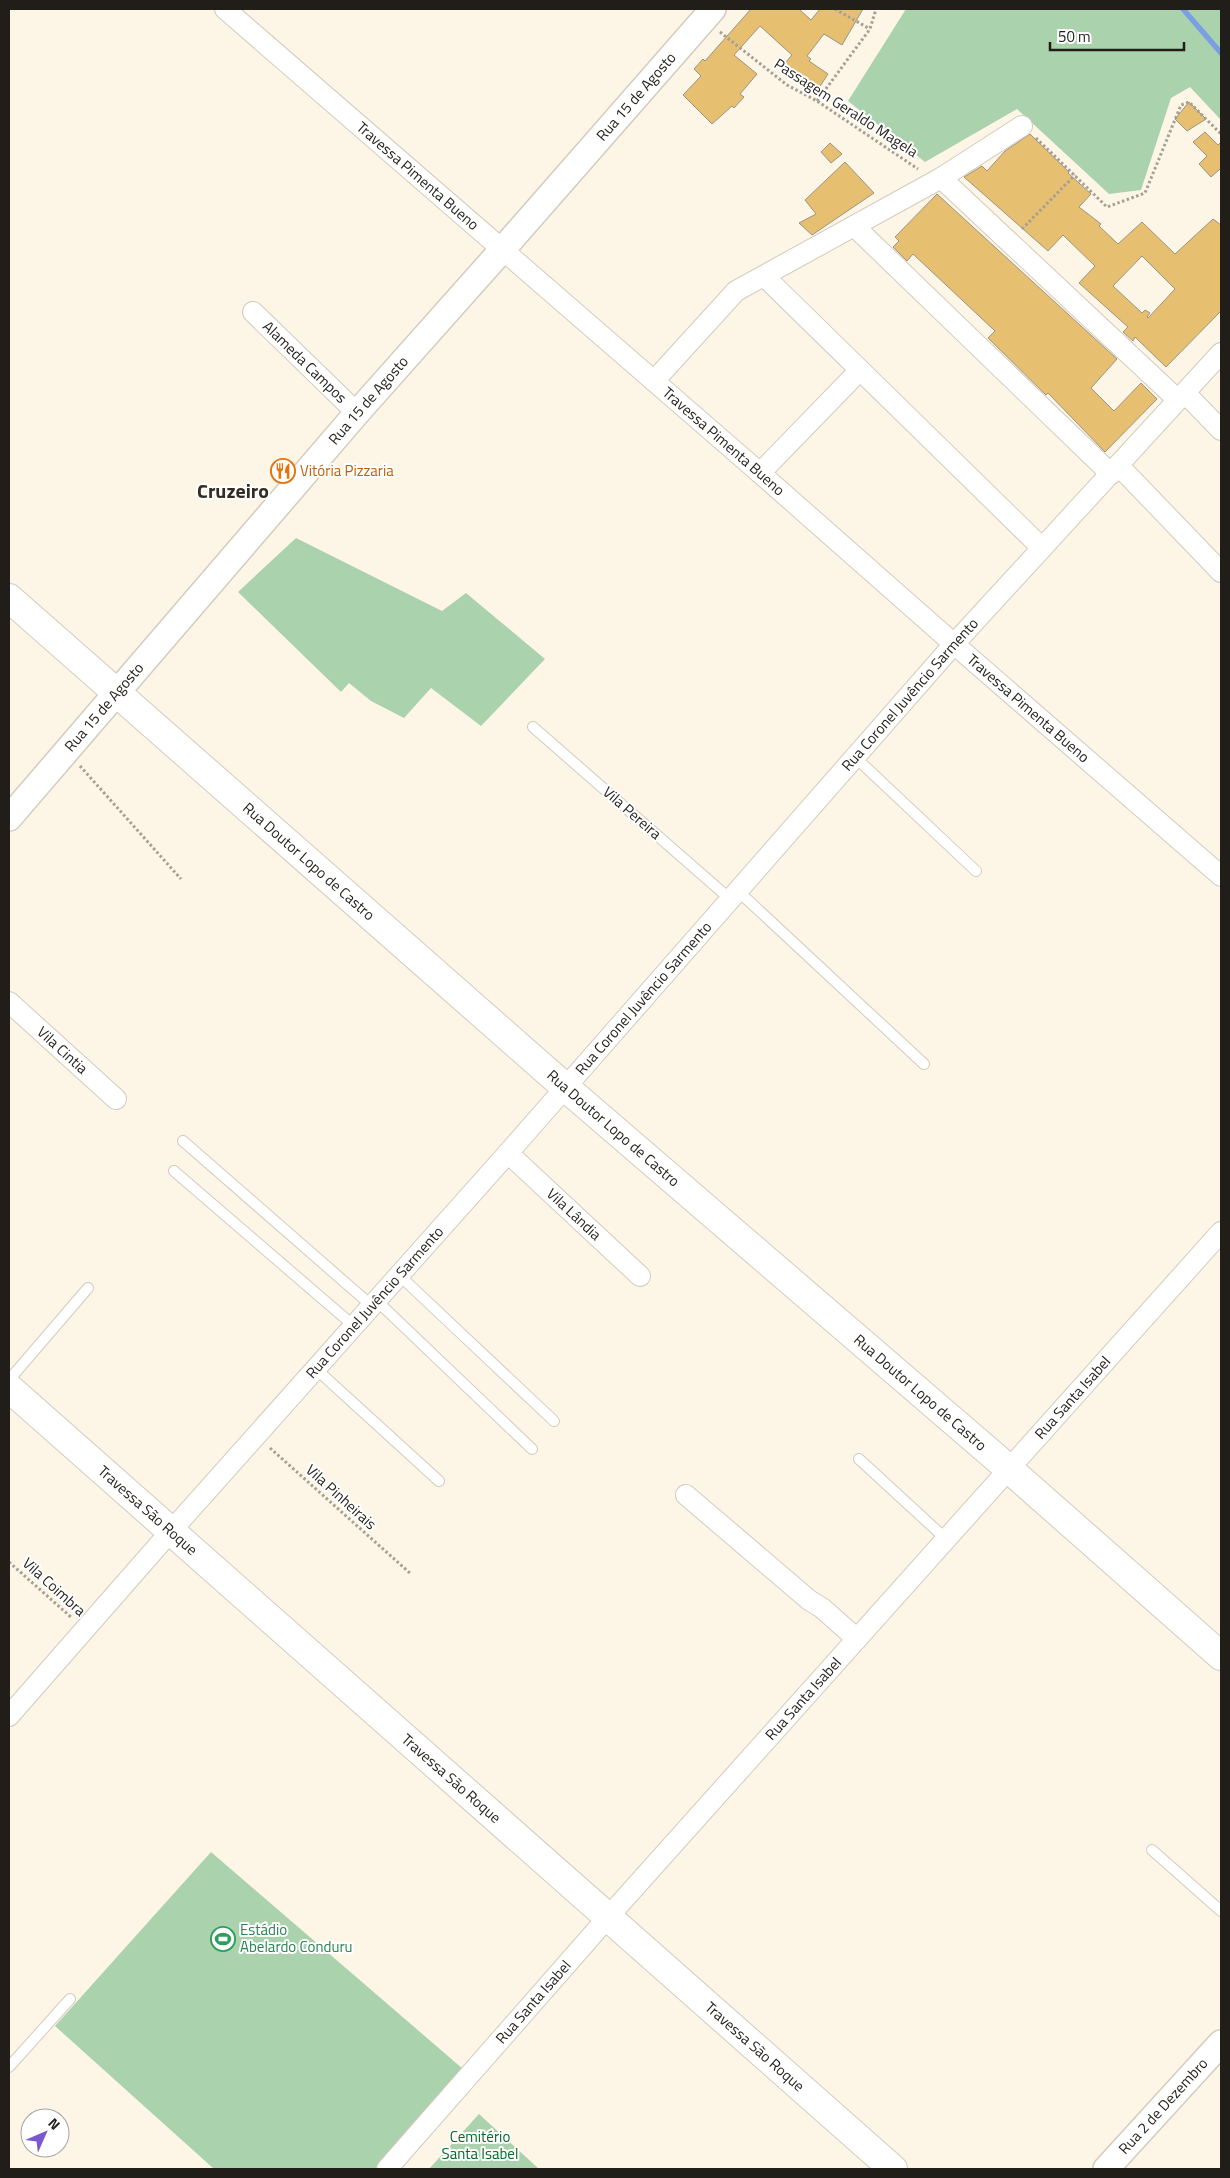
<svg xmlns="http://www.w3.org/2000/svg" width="1230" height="2178" viewBox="0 0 1230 2178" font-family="'Titillium Web',sans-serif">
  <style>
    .green { fill: #aad2ad }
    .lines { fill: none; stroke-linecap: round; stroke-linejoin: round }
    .stream { stroke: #7aa0e3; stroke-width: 5.5 }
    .building { fill: #e7bf71; stroke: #9a9386; fill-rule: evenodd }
    .service-casing { stroke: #d3cbbd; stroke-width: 12 }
    .minor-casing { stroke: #d3cbbd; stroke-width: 22 }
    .tertiary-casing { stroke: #d3cbbd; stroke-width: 28 }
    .secondary-casing { stroke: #d3cbbd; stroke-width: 30 }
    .path { stroke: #a59f94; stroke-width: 3; stroke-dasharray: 2.5 2.5; stroke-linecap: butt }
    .service { stroke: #fff; stroke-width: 10 }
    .minor { stroke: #fff; stroke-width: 20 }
    .tertiary { stroke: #fff; stroke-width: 25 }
    .secondary { stroke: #fff; stroke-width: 28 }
    .labels { text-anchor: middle; stroke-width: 4; stroke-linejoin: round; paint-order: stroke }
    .street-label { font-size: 15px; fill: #211e19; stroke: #fff }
    .food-label { font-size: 15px; fill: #c56008; stroke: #fff; text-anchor: start }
    .leisure-label { font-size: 15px; fill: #27864d; stroke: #fff; text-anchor: start }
    .park-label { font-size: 15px; fill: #046b23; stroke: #fff }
    .district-label { font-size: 20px; font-weight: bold; fill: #322c21; stroke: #fff }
  </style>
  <rect width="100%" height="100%" fill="#fdf5e6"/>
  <!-- green -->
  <path class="green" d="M906 9H1221V120L1190 87 1171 98 1141 190 1109 194 1017 109 925 162 848 101Z
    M296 538 442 611 466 593 545 659 481 726 431 688 404 718 371 701 349 683 341 692 238 592Z
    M211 1852 463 2069 376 2169H214L55 2026Z
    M479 2114 539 2169H429Z"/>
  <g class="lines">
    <!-- stream -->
    <path class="stream" d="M1183 9 1221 53"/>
  </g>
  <!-- building -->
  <path class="building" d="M751 9H799L811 20 820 9H863L842 45 824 34 807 56 811 59 809 61 828 74 815 94 780 69 792 55 760 26 734 55 757 74 740 94 744 97 734 108 732 106 712 124 683 95 701 76 694 69 703 59 705 61Z
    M1189 102 1206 119 1187 131 1175 119Z
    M1205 132 1218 145 1221 142V171L1220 169 1211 177 1199 164 1207 156 1193 142Z
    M1030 134 1069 172 1068 173 1091 194 1079 207 1101 224 1099 226 1118 244 1142 222 1175 254 1213 219 1221 225V311L1166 367 1135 337 1133 341 1123 332 1128 327 1079 283 1095 266 1063 235 1048 251 964 177 982 166 987 171 1005 151ZM1142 256 1175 289 1148 318 1147 317 1150 313 1145 310 1142 313 1113 286Z
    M830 143 842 154 831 163 821 152Z
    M845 162 874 193 812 235 799 223 816 214 805 200Z
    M937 194 1117 359 1091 388 1114 411 1141 383 1157 399 1105 452 1048 393 1046 395 988 338 995 331 913 254 907 261 893 247 899 241 895 237Z"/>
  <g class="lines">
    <defs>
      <path id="service" d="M533 727 730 899
        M855 757 976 871
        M737 890 924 1064
        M183 1141 372 1306
        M174 1171 354 1326
        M399 1275 554 1421
        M377 1301 532 1449
        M316 1369 439 1481
        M9 1380 88 1288
        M859 1459 946 1539
        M1152 1850 1221 1911
        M9 2067 70 1999"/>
      <g id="minor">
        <path id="s1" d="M225 9 760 473 954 644 1221 876"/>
        <path d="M941 178 1178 400"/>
        <path d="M854 226 1111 474"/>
        <path d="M764 276 1042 548"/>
        <path id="s2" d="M253 312 357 413"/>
        <path d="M654 381 736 291 941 178 1022 126"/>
        <path d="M1185 393 1221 430"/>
        <path d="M1118 465 1221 572"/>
        <path d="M760 473 860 370"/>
        <path id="s3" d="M9 1002 116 1099"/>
        <path id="s4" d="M508 1153 640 1276"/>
        <path d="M686 1495 809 1600 822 1608 857 1639"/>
        <path id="s5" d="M9 1716 171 1531 508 1153 954 644 1221 353"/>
        <path id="s6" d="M387 2169 609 1916 1221 1232"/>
      </g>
      <g id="tertiary">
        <path id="s7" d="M9 818 357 413 502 250 713 9"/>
        <path id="s8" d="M1106 2169 1221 2043"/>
      </g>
      <g id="secondary">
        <path id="s9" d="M9 598 565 1087 1009 1469 1221 1656"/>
        <path id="s10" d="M9 1388 893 2169"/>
      </g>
    </defs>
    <!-- service casing -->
    <use href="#service" class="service-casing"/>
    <!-- minor casing -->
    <use href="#minor" class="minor-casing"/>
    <!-- tertiary casing -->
    <use href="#tertiary" class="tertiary-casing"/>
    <!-- secondary casing -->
    <use href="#secondary" class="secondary-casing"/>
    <!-- path -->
    <path class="path" d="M835 9 870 29
      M720 32 787 85 817 101 918 169
      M817 101 870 29 876 9
      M1036 138 1107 207 1145 193 1181 105 1189 102 1221 134
      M1022 229 1075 175
      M80 766 181 879
      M270 1448 411 1574
      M9 1562 72 1618"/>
    <!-- service -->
    <use href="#service" class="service"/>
    <!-- minor -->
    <use href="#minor" class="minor"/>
    <!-- tertiary -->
    <use href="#tertiary" class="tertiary"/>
    <!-- secondary -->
    <use href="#secondary" class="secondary"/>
  </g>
  <!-- icons -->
  <defs>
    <symbol id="restaurant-ring" viewBox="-11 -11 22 22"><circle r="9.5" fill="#fff" stroke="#e8710a" stroke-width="1.5"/><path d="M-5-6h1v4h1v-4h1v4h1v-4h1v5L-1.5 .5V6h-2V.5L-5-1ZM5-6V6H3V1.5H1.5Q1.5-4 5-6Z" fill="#e8710a"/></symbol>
    <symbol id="stadium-ring" viewBox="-11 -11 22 22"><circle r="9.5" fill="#fff" stroke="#2e9e5b" stroke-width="1.5"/><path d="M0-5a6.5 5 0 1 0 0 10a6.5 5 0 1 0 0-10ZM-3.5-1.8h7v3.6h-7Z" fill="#2e9e5b"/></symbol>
  </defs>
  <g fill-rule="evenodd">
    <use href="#restaurant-ring" x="269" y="457" width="28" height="28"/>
    <use href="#stadium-ring" x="209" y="1925" width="28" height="28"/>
  </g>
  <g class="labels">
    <!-- street labels -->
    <g class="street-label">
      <text dy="5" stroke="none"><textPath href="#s7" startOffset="956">Rua 15 de Agosto</textPath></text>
      <text transform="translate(846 108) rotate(33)" y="5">Passagem Geraldo Magela</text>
      <text dy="5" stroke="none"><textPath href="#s1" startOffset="255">Travessa Pimenta Bueno</textPath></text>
      <text dy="5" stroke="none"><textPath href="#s2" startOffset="72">Alameda Campos</textPath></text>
      <text dy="5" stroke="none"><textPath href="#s7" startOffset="551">Rua 15 de Agosto</textPath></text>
      <text dy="5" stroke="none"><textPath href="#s1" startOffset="660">Travessa Pimenta Bueno</textPath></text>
      <text dy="5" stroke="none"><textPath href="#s5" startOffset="1362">Rua Coronel Juvêncio Sarmento</textPath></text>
      <text dy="5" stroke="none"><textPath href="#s7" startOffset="146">Rua 15 de Agosto</textPath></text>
      <text dy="5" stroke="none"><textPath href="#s1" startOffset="1065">Travessa Pimenta Bueno</textPath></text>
      <text transform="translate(632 813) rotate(41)" y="5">Vila Pereira</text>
      <text dy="5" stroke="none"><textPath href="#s9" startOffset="399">Rua Doutor Lopo de Castro</textPath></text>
      <text dy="5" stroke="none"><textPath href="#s5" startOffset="958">Rua Coronel Juvêncio Sarmento</textPath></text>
      <text dy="5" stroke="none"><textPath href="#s3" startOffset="72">Vila Cintia</textPath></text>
      <text dy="5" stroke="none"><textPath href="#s9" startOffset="804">Rua Doutor Lopo de Castro</textPath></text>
      <text dy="5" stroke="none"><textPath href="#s4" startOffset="90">Vila Lândia</textPath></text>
      <text dy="5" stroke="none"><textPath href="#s5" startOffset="552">Rua Coronel Juvêncio Sarmento</textPath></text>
      <text dy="5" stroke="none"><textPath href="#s9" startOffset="1209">Rua Doutor Lopo de Castro</textPath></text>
      <text dy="5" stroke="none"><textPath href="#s6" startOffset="1032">Rua Santa Isabel</textPath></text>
      <text transform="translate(341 1497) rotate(42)" y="5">Vila Pinheirais</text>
      <text dy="5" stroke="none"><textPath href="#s10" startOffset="185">Travessa São Roque</textPath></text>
      <text transform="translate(54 1587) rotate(42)" y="5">Vila Coimbra</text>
      <text dy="5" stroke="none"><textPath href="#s6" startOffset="628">Rua Santa Isabel</textPath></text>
      <text dy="5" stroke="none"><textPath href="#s10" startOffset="590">Travessa São Roque</textPath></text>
      <text dy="5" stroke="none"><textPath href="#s6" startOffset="222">Rua Santa Isabel</textPath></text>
      <text dy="5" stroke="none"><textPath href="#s10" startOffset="995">Travessa São Roque</textPath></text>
      <text dy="5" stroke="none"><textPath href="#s8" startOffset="85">Rua 2 de Dezembro</textPath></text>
    </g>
    <!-- food labels -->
    <g class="food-label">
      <text x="300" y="476">Vitória Pizzaria</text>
    </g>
    <!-- leisure labels -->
    <g class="leisure-label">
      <text x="240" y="1935">Estádio<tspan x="240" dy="17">Abelardo Conduru</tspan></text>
    </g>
    <!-- park labels -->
    <g class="park-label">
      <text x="480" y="2142">Cemitério<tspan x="480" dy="17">Santa Isabel</tspan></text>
    </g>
    <!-- district labels -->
    <g class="district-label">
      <text x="233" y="498">Cruzeiro</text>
    </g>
  </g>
  <!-- border -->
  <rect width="1230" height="2178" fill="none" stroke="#211e19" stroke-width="20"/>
  <!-- north arrow -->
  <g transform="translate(45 2133) rotate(45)"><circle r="24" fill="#ffffff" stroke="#a6a5a3"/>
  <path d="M0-4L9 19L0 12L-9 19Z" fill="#7a58d2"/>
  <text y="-8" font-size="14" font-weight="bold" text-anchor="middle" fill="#211e19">N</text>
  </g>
  <!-- scale -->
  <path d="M1050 42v8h134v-8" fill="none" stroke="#211e19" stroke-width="2.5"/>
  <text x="1058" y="42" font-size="15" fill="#211e19" stroke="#ffffff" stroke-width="4" paint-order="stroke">50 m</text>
</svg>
